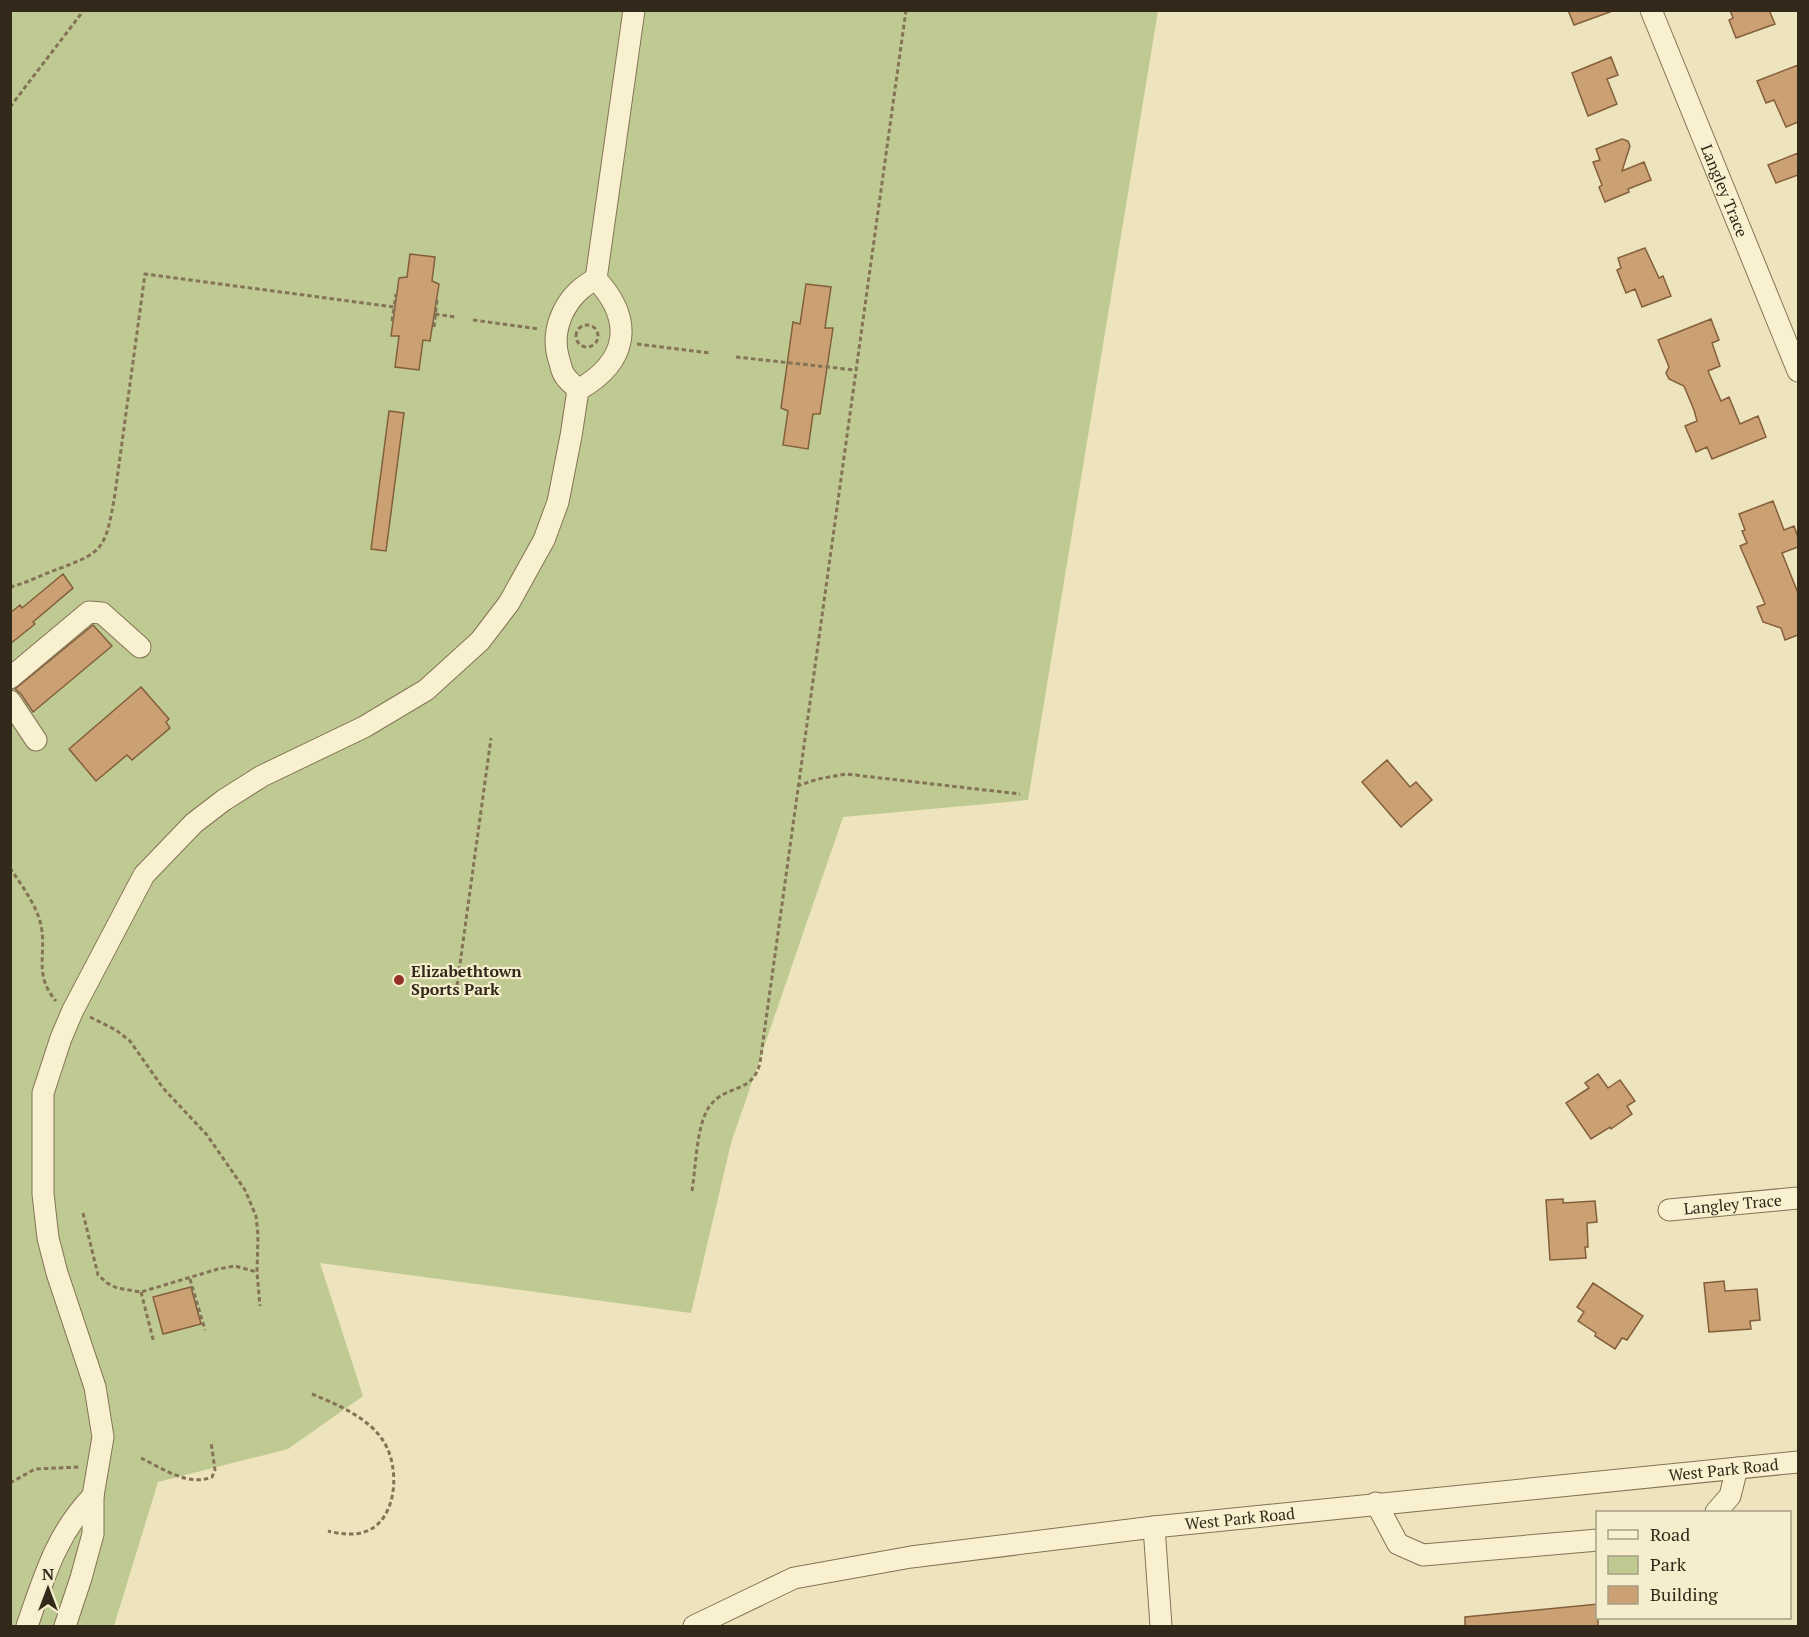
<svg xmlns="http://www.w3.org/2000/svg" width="1809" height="1637" viewBox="0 0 1809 1637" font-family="'PT Serif',serif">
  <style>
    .green { fill: #beca91 }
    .building { fill: #cba072; stroke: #835f3c; stroke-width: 1.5 }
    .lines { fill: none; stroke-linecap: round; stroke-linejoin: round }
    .minor-casing { stroke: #847356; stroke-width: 23 }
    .path { stroke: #847356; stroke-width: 3; stroke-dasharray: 4.5 3; stroke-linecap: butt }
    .minor { stroke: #f8f0cf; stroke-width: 21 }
    .poi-dot { fill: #933126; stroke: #f5edcb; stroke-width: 2 }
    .labels { text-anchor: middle; stroke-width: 4.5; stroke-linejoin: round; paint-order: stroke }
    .street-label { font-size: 16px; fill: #33291b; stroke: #f5edcb }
    .poi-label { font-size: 16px; font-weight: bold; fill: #33291b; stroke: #f5edcb; text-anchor: start }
  </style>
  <rect width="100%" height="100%" fill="#ede3bc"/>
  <!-- green -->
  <path class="green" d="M11 11H1158L1028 800 843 817 731 1143 691 1313 320 1263 363 1396 288 1449 158 1482 114 1626H11Z"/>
  <!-- building -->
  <path class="building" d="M1568 10H1610V12L1574 25Z
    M1730 10H1769L1775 24 1736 38 1729 20 1733 18Z
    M1611 57 1618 75 1607 79 1617 104 1588 116 1572 73Z
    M1798 65V122L1786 127 1774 100 1766 103 1757 81Z
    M1622 139 1628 141 1630 146 1622 171 1644 162 1651 180 1628 189 1629 192 1605 202 1599 187 1602 185 1593 162 1600 160 1596 149Z
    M1798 153V175L1776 183 1768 165Z
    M1645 248 1659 278 1663 276 1671 296 1642 307 1635 289 1626 293 1617 270 1621 268 1618 258Z
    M410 254 435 257 432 281 439 284 430 341 423 340 419 370 395 367 399 336H391L399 278 407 277Z
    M806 284 831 287 825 328H833L820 414H813L808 449 783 445 788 411 781 408 793 322 800 324Z
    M1711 319 1719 340 1712 343 1720 366 1708 371 1721 401 1729 397 1740 424 1758 416 1766 437 1712 459 1707 447 1696 452 1685 426 1697 421 1694 410 1684 386 1669 379 1666 373 1669 367 1658 340Z
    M389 411 404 413 386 551 371 549Z
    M1773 501 1784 530 1794 526 1798 537V547L1782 553 1798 593V635L1785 640 1781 628 1763 622 1757 607 1765 604 1740 546 1747 543 1742 531 1745 530 1739 514Z
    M63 574 73 588 33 622 35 624 10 644V613L20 605 22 608Z
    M93 625 112 646 33 712 21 694 15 689Z
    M141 687 169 719 166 722 170 728 132 760 127 755 96 781 69 749Z
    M1387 760 1410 787 1416 782 1432 800 1401 827 1362 782Z
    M1598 1074 1608 1088 1620 1080 1635 1101 1627 1106 1632 1114 1611 1129 1610 1127 1591 1139 1566 1103 1589 1088 1585 1083Z
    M1563 1199V1203L1595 1201 1597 1222 1587 1223 1588 1247H1585L1586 1258 1550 1260 1546 1200Z
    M1724 1281 1725 1291 1757 1289 1760 1320 1750 1321 1751 1329 1709 1332 1704 1283Z
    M1593 1283 1643 1316 1627 1340 1622 1338 1615 1349 1595 1336 1596 1333 1578 1321 1584 1312 1577 1307Z
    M191 1287 201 1324 163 1334 153 1297Z
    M1598 1604V1626H1465V1617Z"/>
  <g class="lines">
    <defs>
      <g id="minor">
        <path id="s1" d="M1651 10 1798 371"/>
        <path d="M578 390C574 385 568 381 565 376 562 372 561 367 560 363 548 329 566 294 596 279"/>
        <path d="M10 678 89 612 102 613 140 647"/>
        <path d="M10 701 36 740"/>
        <path id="s2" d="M1669 1210 1798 1198"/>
        <path d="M1376 1503 1398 1544 1423 1555 1598 1540"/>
        <path d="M1716 1512 1730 1496 1737 1468"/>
        <path d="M1154 1527 1161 1626"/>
        <path d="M27 1626C44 1578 56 1534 93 1496"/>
        <path d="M65 1626 81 1578 93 1534V1496L103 1437 95 1387 57 1273 48 1238 43 1194V1093L61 1038 73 1010 144 875 194 823 224 800 262 776 364 727 426 690 480 641 509 603 544 540 558 502 571 436 578 390C628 362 635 321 596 279L634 10"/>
        <path id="s3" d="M694 1626 794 1578 911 1557 1154 1527 1798 1462"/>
      </g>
    </defs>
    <!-- minor casing -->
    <use href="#minor" class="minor-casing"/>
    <!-- path -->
    <path class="path" d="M10 107 84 10
      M435 314 455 317
      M473 320 539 329
      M392 321 394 308
      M576 336a11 11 0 1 1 22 0a11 11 0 1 1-22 0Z
      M434 327 437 300
      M637 344 710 353
      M736 357 855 370
      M10 587C24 584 37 577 50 572 104 552 105 552 115 494L145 274 394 307 396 294
      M797 786 818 779 846 774 1020 794
      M10 868C22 886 36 904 41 925 47 955 33 974 56 1001
      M456 993 491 738
      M90 1017 116 1030 130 1041 163 1088 207 1135 245 1190 256 1216 258 1235 257 1272 260 1306
      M692 1191C696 1167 696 1127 709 1107 726 1083 752 1095 760 1063L906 10
      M83 1213 98 1275 107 1283 117 1288 141 1292 218 1269 235 1266 257 1272
      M190 1279 205 1330
      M141 1292 154 1343
      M312 1394C336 1404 367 1417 382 1439 398 1461 399 1505 377 1525 363 1537 344 1535 328 1531
      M141 1458C162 1468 188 1487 212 1477L215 1470 211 1442
      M10 1483 35 1469 80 1467"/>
    <!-- minor -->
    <use href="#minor" class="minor"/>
  </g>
  <!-- markers -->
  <circle class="poi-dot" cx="399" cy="980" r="6"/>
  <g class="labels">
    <!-- street labels -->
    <g class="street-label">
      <text dy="6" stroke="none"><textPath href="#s1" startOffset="195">Langley Trace</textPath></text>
      <text dy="6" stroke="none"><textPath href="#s2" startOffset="64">Langley Trace</textPath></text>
      <text dy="6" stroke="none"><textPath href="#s3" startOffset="1047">West Park Road</textPath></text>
      <text dy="6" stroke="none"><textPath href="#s3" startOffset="561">West Park Road</textPath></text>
    </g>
    <!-- poi labels -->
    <g class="poi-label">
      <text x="411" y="977">Elizabethtown<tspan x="411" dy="18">Sports Park</tspan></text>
    </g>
  </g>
  <!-- border -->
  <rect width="1809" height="1637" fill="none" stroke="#33291b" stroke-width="24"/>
  <!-- legend -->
  <rect x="1596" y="1511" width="195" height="108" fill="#f5edcb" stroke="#a79f85" stroke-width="1.5"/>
  <rect x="1608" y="1530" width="30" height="9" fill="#f8f0cf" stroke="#a79f85" stroke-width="1.5"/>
  <text x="1650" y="1541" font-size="18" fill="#33291b">Road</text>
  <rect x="1608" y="1556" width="30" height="18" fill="#beca91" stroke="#a79f85" stroke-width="1.5"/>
  <text x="1650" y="1571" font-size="18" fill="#33291b">Park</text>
  <rect x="1608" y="1586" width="30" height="18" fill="#cba072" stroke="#a79f85" stroke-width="1.5"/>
  <text x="1650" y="1601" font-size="18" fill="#33291b">Building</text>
  <!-- north arrow -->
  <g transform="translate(48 1589)" stroke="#f5edcb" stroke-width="4.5" paint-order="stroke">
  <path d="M0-4.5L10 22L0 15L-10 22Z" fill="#33291b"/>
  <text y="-9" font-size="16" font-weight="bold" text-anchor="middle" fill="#33291b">N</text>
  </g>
</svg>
